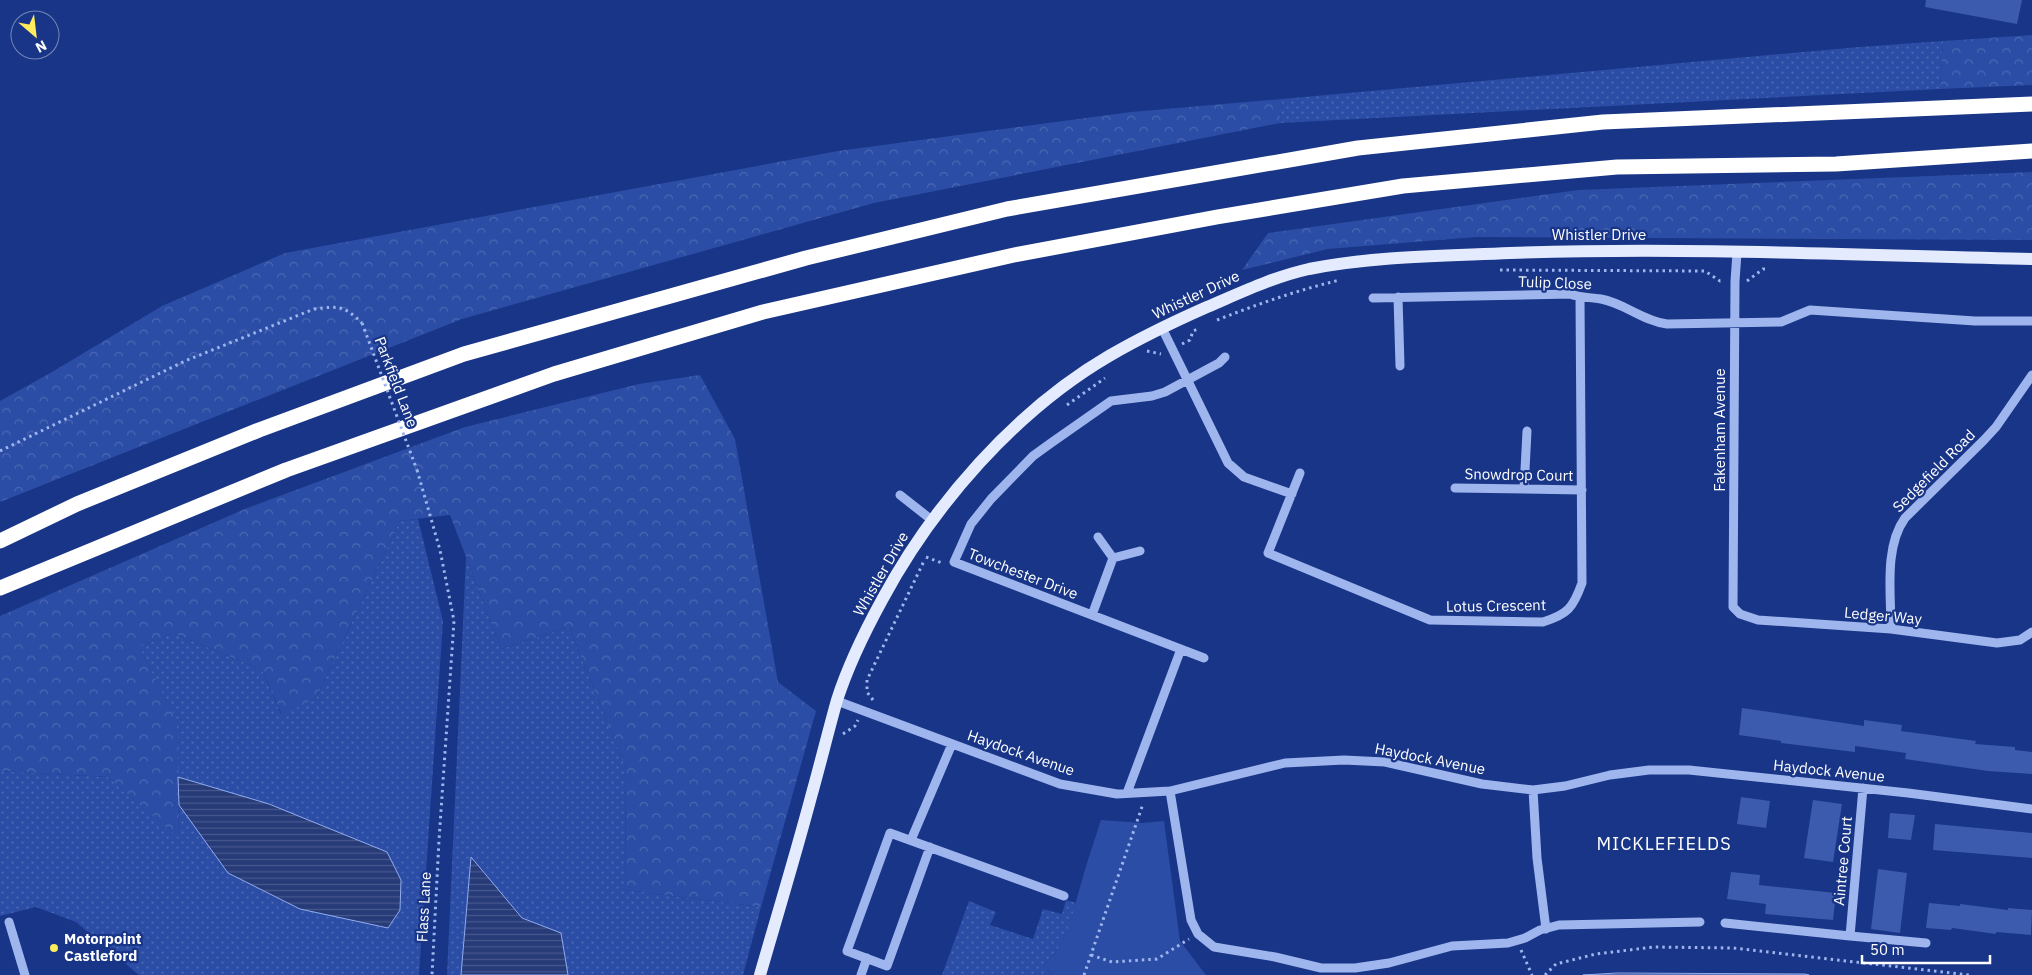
<svg xmlns="http://www.w3.org/2000/svg" width="2032" height="975" viewBox="0 0 2032 975" font-family="'IBM Plex Sans',sans-serif">
  <style>
    .grass { fill: url(#grass-dots) }
    .forest { fill: url(#forest-crowns) }
    .green { fill: #2b4da5 }
    .water { fill: url(#water-rules); stroke: #91adf0 }
    .building { fill: #3d5bae }
    .lines { fill: none; stroke-linecap: round; stroke-linejoin: round }
    .path { stroke: #9fb5ed; stroke-width: 3; stroke-dasharray: 2.5 4; stroke-linecap: butt }
    .minor { stroke: #9fb5ed; stroke-width: 9 }
    .major { stroke: #e5ebff; stroke-width: 12 }
    .highway { stroke: #fff; stroke-width: 15 }
    .path-bridge { stroke: #9fb5ed; stroke-width: 3; stroke-dasharray: 2.5 4; stroke-linecap: butt }
    .poi-dot { fill: #ffec5b; stroke: #183587; stroke-width: 2 }
    .labels { text-anchor: middle; stroke-width: 4.5; stroke-linejoin: round; paint-order: stroke }
    .street-label { font-size: 15px; fill: #fff; stroke: #183587 }
    .poi-label { font-size: 15px; font-weight: bold; fill: #fff; stroke: #183587; text-anchor: start }
    .quarter-label { font-size: 18px; letter-spacing: 1px; fill: #fff; stroke: #183587 }
  </style>
  <defs>
    <pattern id="grass-dots" width="8" height="8" patternUnits="userSpaceOnUse" patternTransform="scale(1.25)"><rect width="8" height="8" fill="#2b4da5"/><path d="M2 2h.1M6 6h.1" fill="none" stroke="#4b68b2" stroke-width="1.8" stroke-linecap="round"/></pattern>
    <pattern id="forest-crowns" width="20" height="18" patternUnits="userSpaceOnUse" patternTransform="scale(1.25)"><rect width="20" height="18" fill="#2b4da5"/><path d="M2 6a3 3 0 1 1 6 0M12 15a3 3 0 1 1 6 0" fill="none" stroke="#4b68b2"/></pattern>
    <pattern id="water-rules" width="6" height="5" patternUnits="userSpaceOnUse" patternTransform="scale(1.25)"><rect width="6" height="5" fill="#263b78"/><path d="M0 2.5h6" fill="none" stroke="#47588c"/></pattern>
  </defs>
  <rect width="100%" height="100%" fill="#183587"/>
  <!-- grass -->
  <path class="grass" d="M1943 41 1940 89 1280 123 1282 99 1859 47Z
    M418 519 443 621 419 975H139L76 922 36 907 0 916V771L108 777 179 838V805L228 873 300 909 269 804 178 777 177 723 139 647 173 633 262 670 281 714 316 698 400 521Z
    M466 557 501 649 569 627 626 769 625 890 761 907 743 975H568L561 933 522 918 471 858 461 975H447Z
    M1066 900 1076 903C1071 926 1062 949 1044 965L1053 975H942L969 901 996 912 990 925 1033 939 1043 909 1062 914Z"/>
  <!-- forest -->
  <path class="forest" d="M2032 35V85L1940 89 1943 41Z
    M1282 99 1280 123 874 203 462 319 0 502V401L52 372 162 306 285 253 838 151 1131 112Z
    M2032 172V240L1476 237 1328 249 1242 270 1268 233 1578 190Z
    M700 375 735 439 778 682 816 711 761 907 625 890 626 769 569 627 501 649 450 515 400 521 316 698 282 715 262 670 173 633 139 647 178 723 179 839 108 777 0 771V616L247 508 465 427 639 384Z"/>
  <!-- green -->
  <path class="green" d="M1101 820 1142 823 1164 821 1180 941 1206 975H1053L1044 965C1069 942 1071 917 1080 887 1086 864 1094 842 1101 820Z"/>
  <!-- water -->
  <path class="water" d="M178 777 269 804 387 852 401 880 400 910 388 928 300 909 228 873 179 805Z
    M471 857 522 918 561 933 568 975H461Z
    M1617 973 1805 974 1809 975H1583Z"/>
  <!-- building -->
  <path class="building" d="M1926 0H2022L2017 24 1925 7Z
    M1742 708 1864 726V720L1902 725 1901 731 1976 741 1975 744 2015 747V750L2032 752V774L1988 771 1905 759 1906 753 1855 746V752L1781 743V741L1739 735Z
    M1741 797 1770 801 1766 828 1737 824Z
    M1813 800 1842 804 1833 862 1804 858Z
    M1890 813 1915 815 1911 840 1888 838Z
    M1935 824 2032 833V858L1933 850Z
    M1878 869 1907 873 1900 933 1871 929Z
    M1731 872 1760 875 1759 885 1836 893 1833 920 1765 914 1766 904 1727 899Z
    M1929 903 1960 906V904L2008 910V908L2032 910 2031 935 1996 932V934L1952 928 1951 930 1926 928Z"/>
  <g class="lines">
    <!-- path -->
    <path class="path" d="M1500 270 1705 271 1720 281H1723
      M1747 281 1763 269H1769
      M1217 320C1258 304 1298 290 1340 280
      M1182 344 1190 340 1193 331 1198 329
      M1147 351 1161 354
      M1067 405 1105 378
      M0 451 185 361 314 309C339 306 343 305 362 323
      M417 470 440 550 454 621 439 840 432 975
      M926 557 942 563
      M873 700 867 692V680L924 561
      M843 734 855 726 858 720
      M1521 950 1532 975
      M1091 955 1112 962 1157 959 1189 939
      M1084 975 1143 804
      M1545 975 1556 964 1596 954 1654 947 1733 948 1969 975"/>
    <!-- minor -->
    <path class="minor" d="M1737 253 1735 281 1733 607 1740 614 1758 620 1891 629 1997 643 2020 640 2032 632
      M1398 297 1400 366
      M1373 298 1570 294C1580 298 1590 297 1601 299 1624 303 1643 321 1667 324L1781 322 1810 310 1975 321H2032
      M1162 328 1228 463 1244 477 1292 494
      M1300 473 1268 553 1430 620 1543 622C1568 614 1573 608 1582 583L1580 298
      M1455 488 1582 490
      M1524 489 1527 431
      M900 495 933 521
      M1098 537 1113 558 1140 551
      M1092 615 1113 558
      M1891 629C1891 594 1884 547 1905 518L1984 440 1996 427 2032 375
      M1204 658 954 562 971 524 991 499 1033 456 1051 443 1111 401 1152 396 1165 392 1219 363 1225 357
      M837 701 1060 784 1117 794 1170 791 1285 763 1344 760 1385 762 1482 784 1533 790 1565 786 1610 775 1649 770H1689L1908 793 2032 809
      M1533 790 1537 858 1546 929
      M1170 791 1191 920 1198 934 1214 947 1275 957 1321 968H1355L1389 963 1452 946 1508 943 1525 938 1540 930 1559 925 1700 922
      M1127 793 1181 649
      M911 840 952 744
      M930 847 887 966 847 951 890 833 1064 896
      M9 922 25 975
      M1725 923 1850 936 1863 788
      M1850 936 1926 943
      M861 975 867 958"/>
    <!-- major -->
    <path class="major" d="M760 975C777 916 795 857 811 797 820 765 828 732 837 700 848 666 865 631 882 600 933 505 1015 411 1109 356 1140 338 1173 322 1207 307 1240 293 1273 277 1309 269 1375 256 1443 256 1510 253 1684 247 1858 255 2032 259"/>
    <!-- highway -->
    <path class="highway" d="M0 541 77 504 259 430 464 354 806 258 1007 209 1358 148 1603 122 2032 104
      M0 588 286 470 554 374 763 312 1014 255 1217 217 1403 186 1617 167 1836 164 2032 151"/>
    <!-- path-bridge -->
    <path class="path-bridge" d="M362 323 417 470"/>
  </g>
  <!-- markers -->
  <circle class="poi-dot" cx="54" cy="948" r="5"/>
  <g class="labels">
    <!-- street labels -->
    <g class="street-label">
      <text x="1599" y="240">Whistler Drive</text>
      <text transform="translate(1555 283) rotate(2)" y="5">Tulip Close</text>
      <text transform="translate(1196 295) rotate(-25)" y="5">Whistler Drive</text>
      <text transform="translate(396 382) rotate(69)" y="5">Parkfield Lane</text>
      <text transform="translate(1720 430) rotate(-90)" y="5">Fakenham Avenue</text>
      <text transform="translate(1934 471) rotate(-45)" y="5">Sedgefield Road</text>
      <text transform="translate(1519 475) rotate(1)" y="5">Snowdrop Court</text>
      <text transform="translate(881 574) rotate(-60)" y="5">Whistler Drive</text>
      <text transform="translate(1023 574) rotate(21)" y="5">Towchester Drive</text>
      <text transform="translate(1496 606) rotate(-1)" y="5">Lotus Crescent</text>
      <text transform="translate(1883 616) rotate(5)" y="5">Ledger Way</text>
      <text transform="translate(1021 753) rotate(19)" y="5">Haydock Avenue</text>
      <text transform="translate(1430 759) rotate(11)" y="5">Haydock Avenue</text>
      <text transform="translate(1829 771) rotate(6)" y="5">Haydock Avenue</text>
      <text transform="translate(1843 861) rotate(-85)" y="5">Aintree Court</text>
      <text transform="translate(424 907) rotate(-87)" y="5">Flass Lane</text>
    </g>
    <!-- poi labels -->
    <g class="poi-label">
      <text x="64" y="944">Motorpoint<tspan x="64" dy="17">Castleford</tspan></text>
    </g>
    <!-- quarter labels -->
    <g class="quarter-label">
      <text x="1664" y="850">MICKLEFIELDS</text>
    </g>
  </g>
  <!-- north arrow -->
  <g transform="translate(35 35) rotate(152)"><circle r="24" fill="#183587" stroke="#7486b7"/>
  <path d="M0-4L9 19L0 12L-9 19Z" fill="#ffec5b"/>
  <text y="-8" font-size="14" font-weight="bold" text-anchor="middle" fill="#ffffff">N</text>
  </g>
  <!-- scale -->
  <path d="M1862 955v8h128v-8" fill="none" stroke="#ffffff" stroke-width="2.5"/>
  <text x="1870" y="955" font-size="15" fill="#ffffff" stroke="#183587" stroke-width="4" paint-order="stroke">50 m</text>
</svg>
